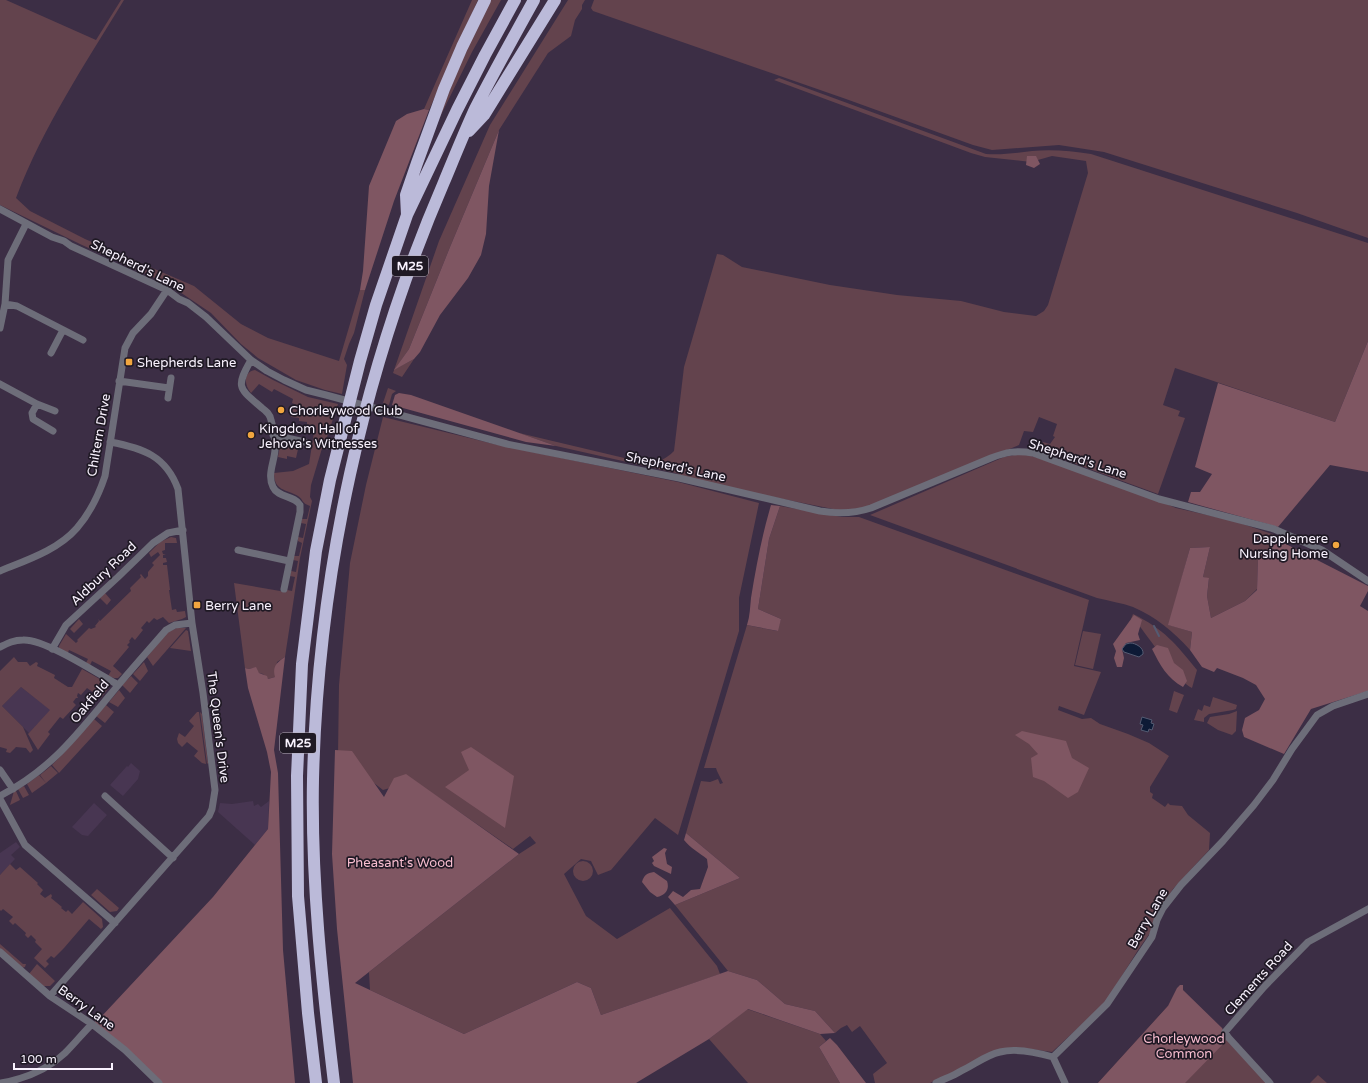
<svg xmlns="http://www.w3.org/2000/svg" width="1368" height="1083" viewBox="0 0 1368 1083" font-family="'Varela Round',sans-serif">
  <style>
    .built { fill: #483652 }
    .green { fill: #63434d }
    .forest { fill: #7f5662 }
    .water { fill: #0d1a36; stroke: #545b72 }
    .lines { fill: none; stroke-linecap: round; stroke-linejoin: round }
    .stream { stroke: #545b72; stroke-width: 2 }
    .street { stroke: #6d6d79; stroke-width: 7 }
    .highway { stroke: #bbbad9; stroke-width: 12 }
    .poi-dot { fill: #f1a63f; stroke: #1f1924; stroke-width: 1.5 }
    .labels { text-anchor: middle; stroke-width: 3.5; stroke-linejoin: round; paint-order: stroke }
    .shield { fill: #1f1924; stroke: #b8b1bd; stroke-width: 1 }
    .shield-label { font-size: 12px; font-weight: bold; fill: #f9f2fe }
    .street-label { font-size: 13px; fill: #f9f2fe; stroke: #1f1924 }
    .poi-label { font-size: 13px; fill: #f9f2fe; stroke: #1f1924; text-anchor: start }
    .park-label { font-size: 13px; fill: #f8bed0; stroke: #1f1924 }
  </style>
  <rect width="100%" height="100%" fill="#3c2e45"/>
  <!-- built -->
  <path class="built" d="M21 687 51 710 29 733 2 706Z
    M131 763 140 771 138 779 123 796 110 785 127 766 128 767Z
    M253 801 254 806 258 804 261 807 269 801 268 829 255 845 218 812 220 803 232 804Z
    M94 803 107 815 88 836 82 835 72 827Z
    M16 842 20 847 11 855 15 859 0 875V853Z"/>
  <!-- green -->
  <path class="green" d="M0 0H6L96 40 121 0H124C85 64 43 127 16 198L30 211 85 239 194 286 241 324 268 338 339 361 360 290H365L354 333 349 344 344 359 347 365 342 394 325 390 296 380 258 358 241 344 211 313 168 284 82 245 0 205Z
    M472 0H478L429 110 424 109Z
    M490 0H501L472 52 438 121 458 69Z
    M568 0H585L582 5V9L575 20 571 36 548 53 499 130 450 247 409 349 395 369 414 359 402 377 393 373 439 241 490 125Z
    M594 0H1368V238L1297 213 1104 152 1059 145 992 150 973 145 846 99 593 11 591 8Z
    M779 78 986 154C1002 155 1017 153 1032 151 1052 149 1071 151 1091 154L1368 243V341L1335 422 1175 368 1163 405 1180 411 1178 416 1185 418 1158 494 1040 451 1043 442 1050 444 1055 437 1053 436 1057 424 1039 417 1033 432 1024 431 1019 445 876 504 857 509 838 510 773 497 681 476 676 473 556 446 519 433 637 461C653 463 662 463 674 451L684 367 717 254 723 255 742 267 830 285 897 295 961 301 1004 312 1036 316 1044 311 1048 305 1088 173 1086 161 1052 156 1031 162 985 157 971 153 774 80Z
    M255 370 273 380 308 397 338 404 327 437 323 445 311 485 310 497 312 501 300 558 285 657 277 662 275 677 268 679 263 674 259 673 253 668 249 669 245 668 234 583 286 592 287 590 292 591 295 577 290 576 291 571 296 572 298 561 293 560 294 556H299L302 543 298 541V537L303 538 306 524 301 523 302 519H307L310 506C301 503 304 500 298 496 286 489 274 491 274 473L293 471 309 464 315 426 307 425V422L299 421V418L291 417 293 405 309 411V410L292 403 293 399 274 389 272 392 259 384 251 393C244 385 243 372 255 370Z
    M388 388 396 391 392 394 389 405 383 403Z
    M383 417 494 444 678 482 759 503 739 598V631L678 835 655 818 611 870 598 875 591 861 581 859 564 874 586 916 617 939 670 908 717 966 720 974 601 1015 591 988 577 982 464 1034 370 990 369 972 519 854 536 843 530 836 513 849 406 775 400 785 383 790 338 755 339 685 350 563 366 485Z
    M290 443 299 445 296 458 287 456V459L278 457 280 445 289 447Z
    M1014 455H1028L1061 465 1135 491 1176 508 1234 521 1284 538 1258 556 1257 589 1245 601 1211 618 1207 596 1209 579 1203 577 1210 547 1190 548 1169 625 1192 632 1190 650C1173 631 1156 617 1133 607 1122 603 1109 601 1097 598L870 515 1004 457Z
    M780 506 842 517H859L1089 600 1074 666 1101 672 1084 715 1059 706 1058 710 1082 719 1091 718 1100 724 1128 734 1149 743 1169 756 1150 787V792L1153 794 1152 798 1165 807 1168 803 1170 805 1182 806 1188 815 1210 833 1209 850 1173 889 1154 920 1150 933 1138 950 1105 1003 1052 1052 1023 1048 1002 1049 930 1083H875L873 1074 887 1063 860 1026 852 1032 847 1025 841 1028 835 1033 815 1011 785 1004 757 980 728 971 675 905 740 878 686 833 701 781 710 782 718 779 720 784 723 783 717 771 716 768H704L747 625 777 631 781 619 758 609 769 539Z
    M171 537 176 538 177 543H165V550L162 551 163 554H166L163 555V558H166L167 562 163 563V565H167L170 590H169L172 610 176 609 177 612 185 611 186 617 182 619 169 623 163 617 157 620 154 618 149 623 147 621 141 628 143 630 135 640 132 637 129 641 130 642 127 645 129 647 113 666 122 674 118 678H114L108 676 111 671 92 661 90 665 86 663 88 659 69 650 67 655 59 648V646L66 634 76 643 78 641 77 640 89 628 91 629 96 627 95 626 99 621 98 619 100 621 131 591 130 588 141 577 140 575 141 574 145 579 148 576V572L154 565 152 563 160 555 158 552 151 557 149 553 160 542Z
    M105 593 111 600 107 605 100 598Z
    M1133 614C1164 629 1176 644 1197 670L1192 688C1179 683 1148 636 1137 623L1131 619Z
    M79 619 83 624 74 633 70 629Z
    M177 628H186L153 666 147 657 168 632Z
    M186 630 188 631 191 651 170 648Z
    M1083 631 1101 634 1093 669 1075 665Z
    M14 657 18 662H27L30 666 36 662 38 663 37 666 55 675 54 678 68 687H72L82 669 105 682 108 689 101 698 87 688 81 695 78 693 77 696 78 698H76L73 702 76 705 63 719 60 717 48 732 50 734 38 750 28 734 50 710 21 687 2 706 23 727 33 750 30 753 26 748 16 747 10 753 6 752 7 749 0 747V671Z
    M144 662 148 671 140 681 133 674Z
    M131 676 138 683 130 693 122 685Z
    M119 690 125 698 118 707 109 702Z
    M1174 691 1184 695 1177 713 1169 710Z
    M1213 697 1237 705 1236 709 1233 710 1209 714 1204 718V722L1194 720 1198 709 1202 711 1204 705 1210 707Z
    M106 705 114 712 105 723 96 716Z
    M1237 711 1236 731 1232 735 1218 730 1207 723 1210 717 1229 714Z
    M197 712H199L206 764 202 763 194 756 198 751 187 742 182 747 178 743 177 739 179 733 185 737 194 726 189 721Z
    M200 712 202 714 208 763 207 764Z
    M94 719 102 726 59 773 52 765 73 743Z
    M51 766 58 773 46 783 40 775Z
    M39 775 46 783 32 793 27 784Z
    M24 786 29 795 23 798 18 789Z
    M14 791H16L20 800 10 805Z
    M573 871a10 10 0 1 1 20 0a10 10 0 1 1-20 0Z
    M10 864 16 870 20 867 38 883 37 884 43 890 40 894 45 898 51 894 52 896 51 898 62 907 61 908 66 912 68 910 72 914 83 902 102 919 103 927 101 929 89 919 64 948 54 958 51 956 46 961 49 964 45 968 34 958 42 949 35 942 36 940 31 935 28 938 25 935 26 933 15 923 13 925 9 921 13 917 3 909 1 911 0 910V875Z
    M97 889 119 908 117 911 110 912 91 895Z
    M0 944 23 964H26L25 967 22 968 0 949Z
    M37 964 55 981 50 986H43L29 974Z
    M1168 1006 1222 1028 1227 1040 1267 1083H1098Z
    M747 1009 820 1034 826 1041 819 1047 840 1083H748L709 1039Z
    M1318 1075 1327 1083H1310Z"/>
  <!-- forest -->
  <path class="forest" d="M424 109 429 110 394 201 365 290H360L363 271 369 186 396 121 407 114Z
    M499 130 489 186 486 234 481 255 468 278 440 315 420 352 414 359 394 370 409 349 450 247Z
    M1027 156H1036L1040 164 1034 168 1026 165Z
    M1368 341V472L1330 465 1278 527 1188 502 1191 492H1200L1212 474 1195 467 1218 383 1335 422Z
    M399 393 411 395 556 446 526 442 392 405 395 395Z
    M771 505 780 506 769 539 758 609 781 619 778 631 747 625C750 616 750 607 751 598 756 567 762 535 771 505Z
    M1280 541 1368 586V591L1360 606 1368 611V691L1311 709 1284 754 1244 737 1242 730 1245 718 1259 710 1265 699 1256 685 1243 678 1217 668 1214 672 1202 667 1190 650 1192 632 1168 625 1190 548 1210 547 1203 577 1209 578 1207 596 1211 618 1245 601 1257 590 1258 556Z
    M1134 615 1142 620 1138 634 1140 640 1126 643 1122 649 1124 658 1122 667H1117L1114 658 1116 651 1113 644Z
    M1157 645 1168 648 1174 663 1183 670 1187 681 1183 687C1167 678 1160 665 1152 649Z
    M285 657 274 750 278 773 283 950 295 1083H159L93 1023 101 1017 213 897 268 829 271 772 267 752 248 688 245 668 249 669 256 667 259 673 267 676 268 679 275 677C272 667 277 662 285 657Z
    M1022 731 1066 741 1072 758 1089 768 1078 792 1068 798 1044 781 1033 777 1031 758 1038 754 1029 744 1015 735Z
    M471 747 514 776 505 828 445 787 469 770 461 752Z
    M335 750 352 751 384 797 394 778 406 774 519 854 355 983 464 1034 577 982 591 988 601 1015 728 971 757 980 785 1004 815 1011 835 1033 820 1034 748 1009 709 1039 636 1083H353L337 929 332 854Z
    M686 833 740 878 675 905 668 897 673 891 683 897 691 890 700 889 708 867 707 859C700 853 690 848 684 840Z
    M664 848 667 849 665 853 667 864 672 867 671 874 654 866 652 863 654 861 652 857Z
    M654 872 667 881C670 890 665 895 657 897L650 892 642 882C644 875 647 873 654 872Z
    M1180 985H1183V990L1222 1028 1227 1040 1185 1083H1098L1168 1006 1177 988Z
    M830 1038 837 1045 866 1083H840L819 1047Z"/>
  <!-- water -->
  <path class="water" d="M1130 643C1136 643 1144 648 1143 654L1139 657 1124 652 1122 649 1126 644Z
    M1142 717 1152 720 1151 723 1154 724 1152 730 1149 729 1148 732 1141 730 1143 725 1140 724Z"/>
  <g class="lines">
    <!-- stream -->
    <path class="stream" d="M1154 626 1159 636"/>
    <!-- street -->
    <path class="street" d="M0 209 52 237 64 241 71 246 167 290 179 299 188 303 206 317 251 360 267 371 284 380 306 390 326 395 507 444 679 478 820 511C838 514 853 514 871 508L991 458C1006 452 1017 450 1033 453L1159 499 1274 529 1322 550 1368 581
      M5 304 17 306 83 340
      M0 328 5 304 8 260 26 224
      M51 353 63 330
      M251 360C235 388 239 388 262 408 266 411 270 414 271 420 274 429 275 441 275 450 274 463 267 475 273 487 278 498 294 495 300 505V512L284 589
      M119 381 169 388
      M0 384 37 404 55 411
      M168 398 171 378
      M37 404 32 413 33 419 53 431
      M273 435 305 442
      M238 550 289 561
      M0 571C27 560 58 550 77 528 90 513 99 494 105 476L125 348 133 333 151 314 167 290
      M0 647C8 643 14 640 23 640 45 639 97 673 118 685
      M52 649 66 625 118 577 153 543 168 533 183 530
      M0 770 13 789
      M0 796C50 770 75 737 110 695 128 673 147 652 166 630L175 625 192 623
      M105 796 173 858
      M0 799 25 845 115 923
      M0 952 50 996 92 1024 125 1050 159 1083
      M50 996 209 816 212 809 215 790 203 693 192 623 178 489C166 456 143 448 110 442
      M1053 1057 1065 1083
      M1 1083C24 1079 48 1069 65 1053 74 1044 83 1033 92 1024
      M936 1083C944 1079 953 1076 961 1071 974 1065 986 1055 1000 1052 1015 1048 1039 1053 1053 1057L1107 1004 1152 937 1157 920 1163 908 1181 885 1223 841 1254 805 1273 780 1292 749 1317 715 1333 706 1368 694
      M1270 1083 1228 1037 1225 1032 1264 987 1308 942 1368 909"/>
    <!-- highway -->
    <path class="highway" d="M469 131 484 115 555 0
      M407 215 406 195 417 163 444 89 462 47 485 0
      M316 1083 308 1013 298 896 297 776 302 664 316 551 330 480 360 361 376 305 407 215 457 110 485 55 515 0
      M334 1083C322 982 311 881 313 779 318 574 363 370 444 182 454 158 464 133 475 109 494 72 514 36 534 0"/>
  </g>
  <!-- markers -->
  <g class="poi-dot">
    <rect x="125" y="358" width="8" height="8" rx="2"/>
    <circle cx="281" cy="410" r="4"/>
    <circle cx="251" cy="435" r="4"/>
    <circle cx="1336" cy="545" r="4"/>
    <rect x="193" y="601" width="8" height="8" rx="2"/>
  </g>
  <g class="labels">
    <!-- shield labels -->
    <g class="shield">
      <rect x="392" y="256" width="36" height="20" rx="3"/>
      <rect x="280" y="733" width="36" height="20" rx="3"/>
    </g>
    <g class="shield-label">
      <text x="410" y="270">M25</text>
      <text x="298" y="747">M25</text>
    </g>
    <!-- street labels -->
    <g class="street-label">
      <text transform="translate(138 265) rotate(26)" y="5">Shepherd's Lane</text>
      <text transform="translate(98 435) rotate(-80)" y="5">Chiltern Drive</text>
      <text transform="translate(1078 458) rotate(18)" y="5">Shepherd's Lane</text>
      <text transform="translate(676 466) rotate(12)" y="5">Shepherd's Lane</text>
      <text transform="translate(103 573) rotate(-44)" y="5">Aldbury Road</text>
      <text transform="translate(89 701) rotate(-50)" y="5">Oakfield</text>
      <text transform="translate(219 727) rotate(83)" y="5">The Queen's Drive</text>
      <text transform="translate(1147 918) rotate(-60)" y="5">Berry Lane</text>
      <text transform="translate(1258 978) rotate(-48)" y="5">Clements Road</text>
      <text transform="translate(87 1007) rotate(36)" y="5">Berry Lane</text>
    </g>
    <!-- poi labels -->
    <g class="poi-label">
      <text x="137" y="367">Shepherds Lane</text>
      <text x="289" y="415">Chorleywood Club</text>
      <text x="259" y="433">Kingdom Hall of<tspan x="259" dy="15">Jehova's Witnesses</tspan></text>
      <text x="1328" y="543" text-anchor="end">Dapplemere<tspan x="1328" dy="15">Nursing Home</tspan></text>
      <text x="205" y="610">Berry Lane</text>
    </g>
    <!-- park labels -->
    <g class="park-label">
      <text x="400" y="867">Pheasant's Wood</text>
      <text x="1184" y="1043">Chorleywood<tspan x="1184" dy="15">Common</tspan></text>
    </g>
  </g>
  <!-- scale -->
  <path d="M14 1063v6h98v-6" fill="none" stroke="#f9f2fe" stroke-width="2"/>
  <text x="20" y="1063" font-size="12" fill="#f9f2fe" stroke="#1f1924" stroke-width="3" paint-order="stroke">100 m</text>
</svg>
